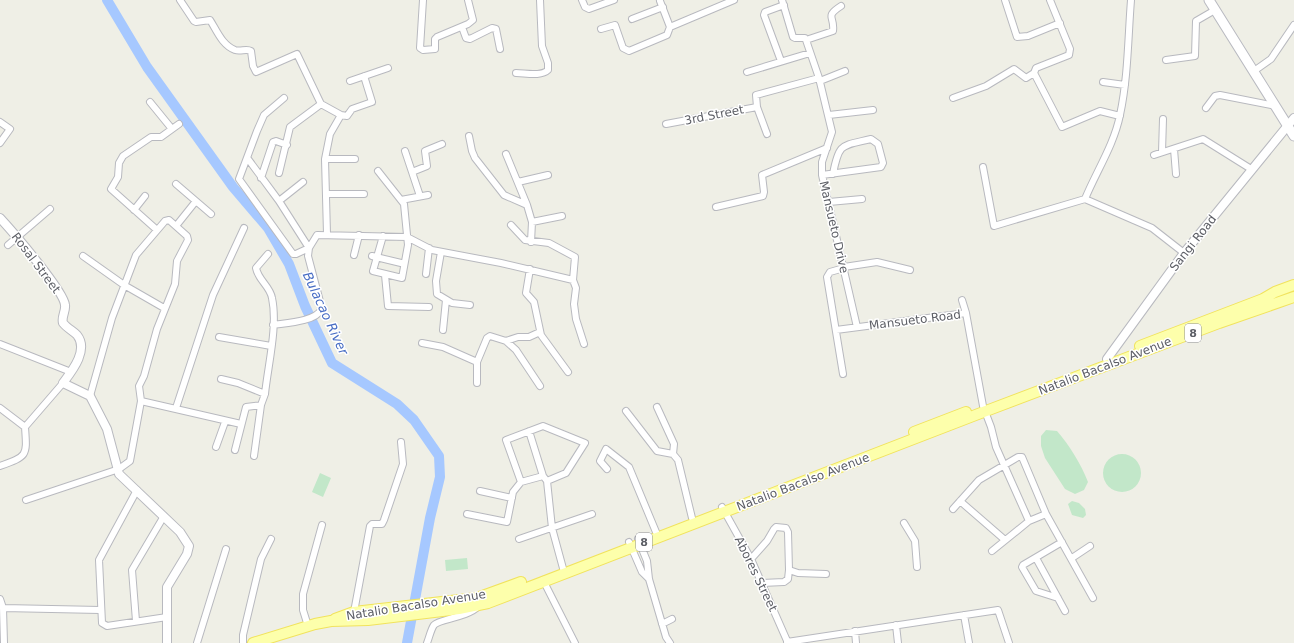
<svg xmlns="http://www.w3.org/2000/svg" width="1294" height="643" viewBox="0 0 1294 643" font-family="'DejaVu Sans',sans-serif">
  <style>
    .green { fill: #c2e7c9 }
    .lines { fill: none; stroke-linecap: round; stroke-linejoin: round }
    .river { stroke: #a6c8ff; stroke-width: 10 }
    .minor-casing { stroke: #b8b9bf; stroke-width: 8 }
    .tertiary-casing { stroke: #b8b9bf; stroke-width: 10 }
    .secondary-casing { stroke: #b9bac1; stroke-width: 11 }
    .primary-casing { stroke: #f1e35d; stroke-width: 12 }
    .minor { stroke: #fff; stroke-width: 6 }
    .tertiary { stroke: #fff; stroke-width: 8 }
    .secondary { stroke: #fff; stroke-width: 9 }
    .primary { stroke: #fdffab; stroke-width: 10 }
    .labels { text-anchor: middle; stroke-width: 3; stroke-linejoin: round; paint-order: stroke }
    .shield { fill: #fff; stroke: #8e8f94; stroke-width: 1 }
    .shield-label { font-size: 11px; font-weight: bold; fill: #5d5f66 }
    .street-label { font-size: 12px; fill: #5d5f66; stroke: #fff }
    .water-label { font-size: 13px; font-style: italic; fill: #486dc4; stroke: #fff }
  </style>
  <rect width="100%" height="100%" fill="#efefe6"/>
  <!-- green -->
  <path class="green" d="M1046 430 1057 431C1070 446 1081 464 1088 482L1084 490 1075 494 1065 489 1045 458 1041 446V436Z
    M1103 473a19 19 0 1 1 38 0a19 19 0 1 1-38 0Z
    M320 473 331 478 323 497 312 492Z
    M1072 501 1079 503 1085 509 1086 515 1083 518 1072 515 1068 504Z
    M467 558 468 569 446 571 445 560Z"/>
  <g class="lines">
    <!-- river -->
    <path class="river" d="M107 0 147 67 233 187 268 228 289 264 305 306 332 363 397 404 414 420 439 456 440 477 430 518 407 643"/>
    <defs>
      <path id="minor" d="M180 0 194 21 196 22 210 20C217 31 222 45 235 50 241 52 246 48 251 51L253 66 256 72 297 54 321 104 341 115
        M423 0 420 48 423 50 435 49V39L437 37 468 24 473 20 468 0
        M582 0 585 7 589 9 614 0
        M782 0 793 37 795 38H805L806 40 819 78 832 132 822 162V175L857 327
        M1005 0 1017 37 1028 36 1060 23
        M660 1 670 27
        M632 19 663 7
        M462 27 466 38 470 39 492 28 496 29 500 49
        M670 27 734 0
        M601 29 615 25 623 48 629 51 667 35 670 27
        M806 40 833 31C835 16 824 17 841 6
        M1166 60 1195 56 1196 21 1215 10
        M781 61 764 15 765 12 784 5
        M1254 71 1271 59 1294 25
        M747 72 810 53
        M516 73C525 73 541 77 548 70V63L542 46 540 0
        M1034 73 1062 127 1100 111 1120 116
        M350 81 388 68
        M820 81 845 71
        M1103 82 1125 85
        M953 98 986 86 1014 69 1026 78 1034 73 1036 68 1069 55 1070 49 1050 0
        M150 102 172 129
        M1206 108 1215 96 1220 95 1276 106
        M829 115 873 110
        M0 122 10 129 0 143
        M666 124 757 107
        M767 134 757 107 756 95 819 78
        M469 136 472 151 475 158 504 195 527 205 532 222 531 242
        M1174 149 1176 174
        M405 151 420 196
        M1162 152 1163 119
        M506 154 527 205
        M1154 155 1203 139 1251 169
        M248 159 279 201 309 248 296 254H293L239 179 257 131 264 115 284 98
        M325 159H355
        M983 167 994 226 1085 199 1152 228 1184 253
        M378 171 404 204 408 245 402 278 373 271 383 236
        M412 172 427 166 425 151 442 144
        M279 173 290 127 321 104
        M822 175 881 167 883 163 878 144 871 139C842 146 839 142 833 174
        M261 178 273 142 276 141 287 145
        M518 182 548 175
        M176 184 211 214
        M326 194H364
        M1085 199C1096 172 1114 145 1120 115 1128 78 1128 38 1131 0
        M401 200 428 195
        M279 201 303 182
        M829 202 862 199
        M716 207 763 196 764 192 762 175 827 148
        M134 210 145 196
        M532 222 562 216
        M511 225 525 240 549 243 575 257 573 280 576 288 574 304 576 319 584 344
        M176 226 196 201
        M157 230 111 189 118 177 119 163 123 156 151 137H161L179 124
        M327 234 325 159 330 134 341 115 347 116 352 109 372 102 364 76
        M8 245 50 209
        M441 252 436 281 437 294 452 303 470 305
        M354 255 359 235
        M83 256 124 285 164 308
        M372 256 401 263
        M844 267 877 262 910 270
        M530 269 526 293 534 302 541 335 568 372
        M426 274 429 248
        M385 275 388 306 429 307
        M962 300 966 313 983 406 991 427 996 447 1029 521
        M273 325C286 323 315 322 322 309L308 256 309 248 317 235 407 237 432 250 501 263 573 280
        M443 330 446 300
        M836 330 966 313
        M219 337 271 346
        M506 341 516 350 540 386
        M422 343 443 347 477 362
        M0 344 71 372
        M843 374 827 277 830 272 844 268
        M221 379 238 383 265 394
        M477 383V362L487 338 490 336 506 341 518 337H529L540 332
        M141 401 241 424
        M657 407 674 444 673 454
        M0 408 25 427C27 456 28 456 0 466
        M176 408 213 295 244 228
        M626 411 657 451 673 454 678 460 692 518
        M25 427 63 383
        M529 431 543 476 547 481 552 528 564 572
        M216 447 225 422
        M235 450 246 407 261 405
        M254 456 261 405 265 394C268 365 278 326 272 298 270 286 258 280 256 268L268 254
        M607 469 600 461 606 449 629 467 656 532
        M521 482 506 440 543 426 585 443 566 473 547 481
        M137 490 99 560 102 623 107 626 167 617
        M480 491 512 498
        M26 500 119 469 130 461 141 401 139 386 144 376 157 329 175 284 177 261 188 240 187 236 169 220 165 221 136 255 112 318 90 396
        M960 501 1005 540
        M722 507 751 559 788 643
        M953 509 979 480 1018 457H1022L1046 514 1093 598
        M467 514 507 522 513 492 521 482 543 476
        M904 523 915 541 917 567
        M519 539 592 514
        M638 539 647 561 649 579 666 637 670 643
        M629 542 642 572 649 579
        M992 551 1029 521 1046 514
        M1036 558 1065 611
        M1072 558 1090 546
        M751 559 767 541 774 529 776 527 786 528 788 532 789 570 788 579 784 582 761 583
        M789 570 798 573 826 574
        M543 580 575 643
        M1058 598 1036 591 1022 567 1023 565 1062 542
        M0 599 3 608 4 643
        M3 608 100 610
        M354 612 370 526 372 524H382L384 520 403 464 401 442
        M964 615 969 643
        M136 621 132 570 164 516
        M662 624 672 619
        M896 625 898 643
        M308 626 303 610V594L322 525
        M855 631 856 643
        M787 642 998 610 1009 643
        M197 643 226 549
        M243 643V635L261 559 271 539
        M427 643C429 638 431 629 434 625 439 619 467 618 479 606"/>
      <path id="tertiary" d="M0 218C12 231 64 291 65 305 66 311 61 317 63 323 67 328 73 331 77 335 89 350 72 371 63 383L90 396 107 429 119 474 180 532 189 546 187 554 167 587V643
        M1109 365 1107 359 1184 253 1294 118"/>
      <path id="secondary" d="M1209 0 1294 136"/>
      <path id="primary" d="M1140 346 1263 299 1275 292 1294 285
        M914 432 966 412
        M335 619 354 612 477 598 521 582
        M253 643 315 624 331 621 368 620 459 609 488 603 986 411 1219 323 1294 297"/>
    </defs>
    <!-- minor casing -->
    <use href="#minor" class="minor-casing"/>
    <!-- tertiary casing -->
    <use href="#tertiary" class="tertiary-casing"/>
    <!-- secondary casing -->
    <use href="#secondary" class="secondary-casing"/>
    <!-- primary casing -->
    <use href="#primary" class="primary-casing"/>
    <!-- minor -->
    <use href="#minor" class="minor"/>
    <!-- tertiary -->
    <use href="#tertiary" class="tertiary"/>
    <!-- secondary -->
    <use href="#secondary" class="secondary"/>
    <!-- primary -->
    <use href="#primary" class="primary"/>
  </g>
  <g class="labels">
    <!-- shield labels -->
    <g class="shield">
      <rect x="1185" y="324" width="16" height="18" rx="3"/>
      <rect x="636" y="533" width="16" height="18" rx="3"/>
    </g>
    <g class="shield-label">
      <text x="1193" y="337">8</text>
      <text x="644" y="546">8</text>
    </g>
    <!-- street labels -->
    <g class="street-label">
      <text transform="translate(714 115) rotate(-11)" y="4">3rd Street</text>
      <text transform="translate(834 227) rotate(77)" y="4">Mansueto Drive</text>
      <text transform="translate(1193 243) rotate(-52)" y="4">Sangi Road</text>
      <text transform="translate(36 263) rotate(53)" y="4">Rosal Street</text>
      <text transform="translate(915 320) rotate(-7)" y="4">Mansueto Road</text>
      <text transform="translate(1105 366) rotate(-21)" y="4">Natalio Bacalso Avenue</text>
      <text transform="translate(803 482) rotate(-21)" y="4">Natalio Bacalso Avenue</text>
      <text transform="translate(756 574) rotate(64)" y="4">Abores Street</text>
      <text transform="translate(416 605) rotate(-9)" y="4">Natalio Bacalso Avenue</text>
    </g>
    <!-- water labels -->
    <g class="water-label">
      <text transform="translate(326 313) rotate(65)" y="5">Bulacao River</text>
    </g>
  </g>
</svg>
